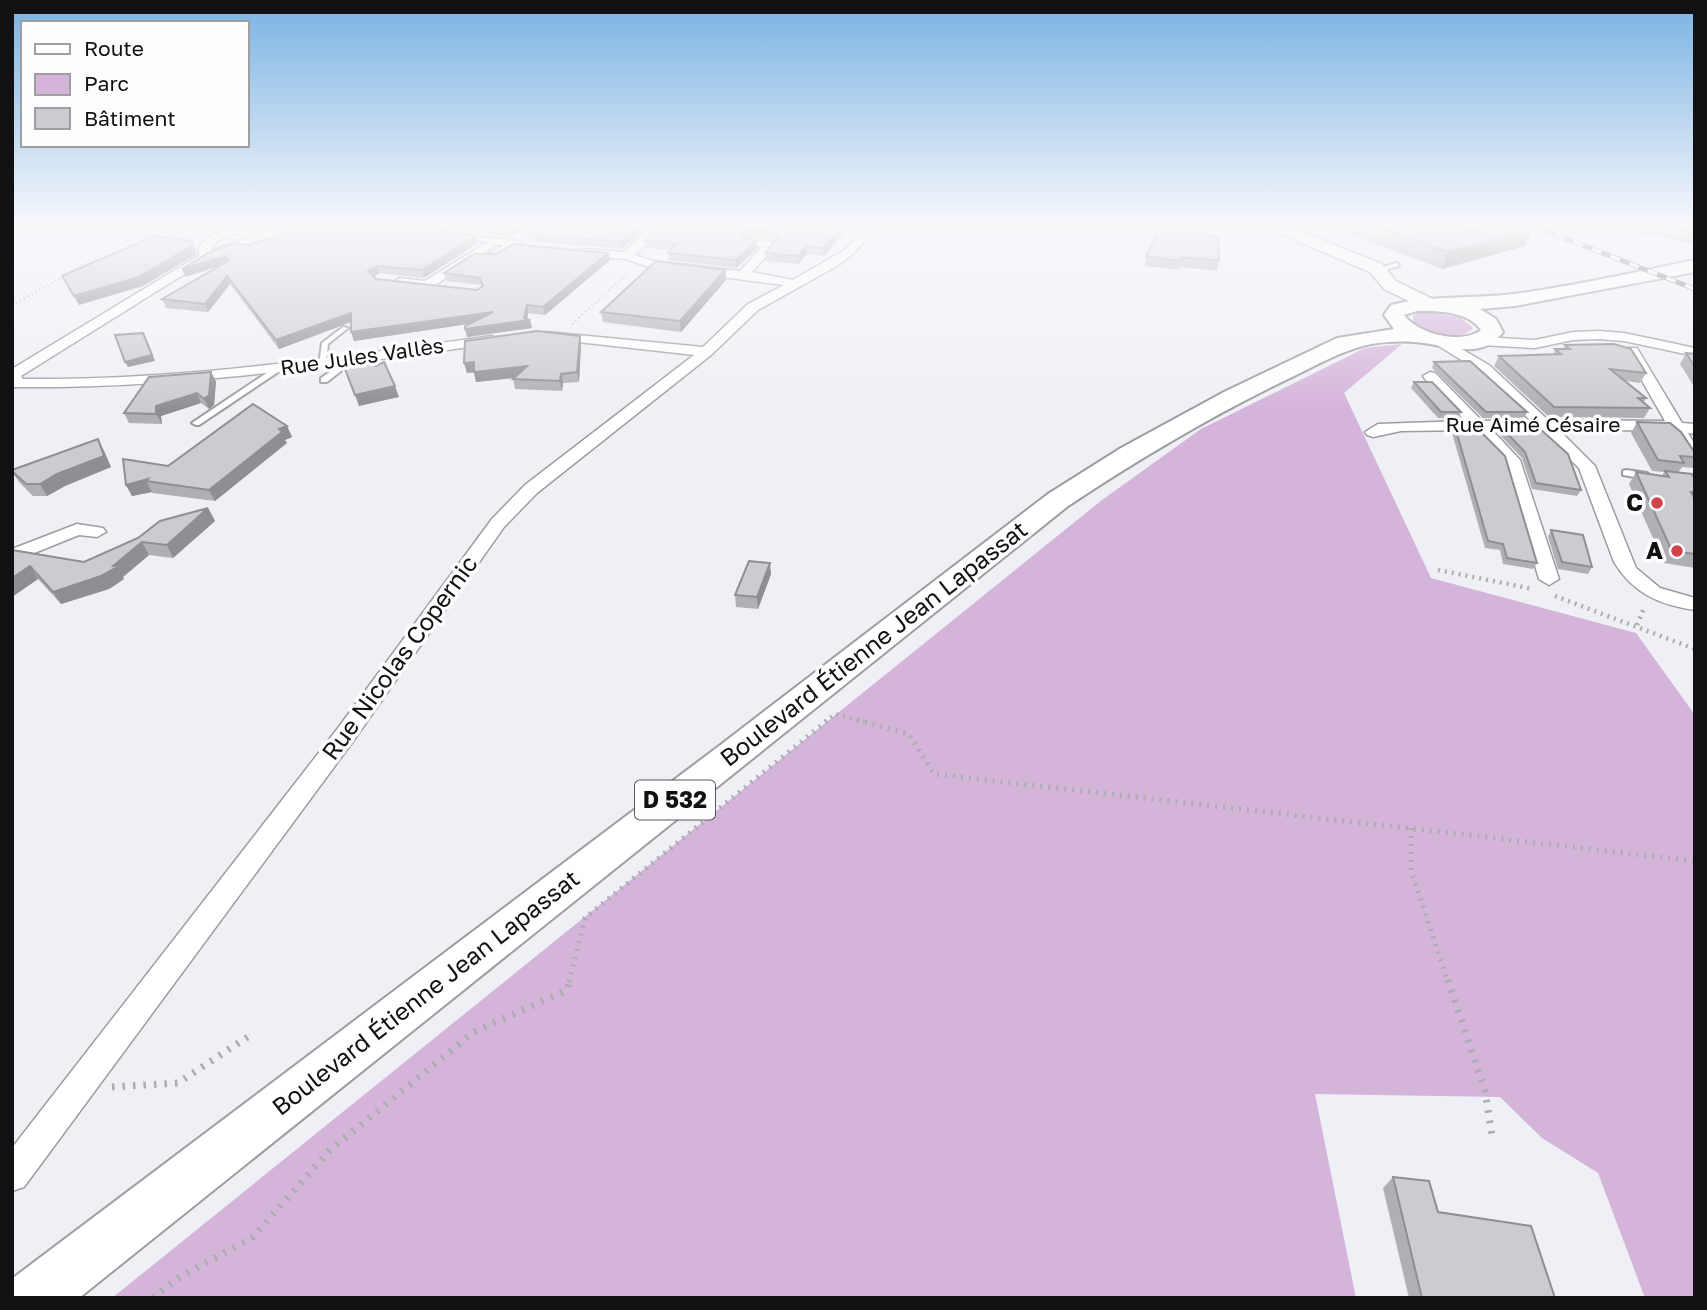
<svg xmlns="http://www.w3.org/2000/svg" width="1707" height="1310" viewBox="0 0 1707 1310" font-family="'Golos Text',sans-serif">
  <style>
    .green { fill: #d5b4da }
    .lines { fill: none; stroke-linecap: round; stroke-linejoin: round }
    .lane-casing { stroke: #9c9da3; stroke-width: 4 }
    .street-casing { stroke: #9c9da3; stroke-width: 3 }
    .secondary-casing { stroke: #9c9da3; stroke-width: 3 }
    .primary-casing { stroke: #9c9da3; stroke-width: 4 }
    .path-far3 { stroke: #acacb1; stroke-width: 2.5; stroke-dasharray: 1 3.5; stroke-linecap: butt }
    .path-far2 { stroke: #acacb1; stroke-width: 4.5; stroke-dasharray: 2 5; stroke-linecap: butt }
    .path-far1 { stroke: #acacb1; stroke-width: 5; stroke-dasharray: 2 6; stroke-linecap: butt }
    .path { stroke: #acacb1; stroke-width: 7; stroke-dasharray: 2.5 8; stroke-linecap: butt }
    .lane { fill: #fff; fill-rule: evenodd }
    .street { fill: #fff; fill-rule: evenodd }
    .secondary { fill: #fff; fill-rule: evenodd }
    .primary { fill: #fff; fill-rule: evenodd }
    .rail-casing { stroke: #757579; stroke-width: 5 }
    .rail { stroke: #fdfdff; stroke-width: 3.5; stroke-dasharray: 10; stroke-linecap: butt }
    .wall { fill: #b0afb4 }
    .shaded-wall { fill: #908e92 }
    .building { fill: #cdcbd1; stroke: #908e92; stroke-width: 2 }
    .poi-dot { fill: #d24249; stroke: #fdfdff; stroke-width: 2.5 }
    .labels { text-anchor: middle; stroke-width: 7; stroke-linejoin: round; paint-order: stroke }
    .far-street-label { font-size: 21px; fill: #111113; stroke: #fdfdff }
    .shield { fill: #fdfdff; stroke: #58585a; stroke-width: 2 }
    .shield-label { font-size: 23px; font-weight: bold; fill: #111113 }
    .poi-label { font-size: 24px; font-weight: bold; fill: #111113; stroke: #fdfdff; text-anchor: end }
    .street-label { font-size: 24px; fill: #111113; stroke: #fdfdff }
  </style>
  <rect width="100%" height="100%" fill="#eff0f6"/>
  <!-- green -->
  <path class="green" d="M1424 311 1460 317 1473 328C1461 343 1426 333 1413 322V315Z
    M1402 344 1344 393 1431 578 1636 633 1695 715V1298H1645L1598 1173 1542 1138 1500 1097 1315 1094 1356 1298H112L1102 500 1201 429 1365 348Z"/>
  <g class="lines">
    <defs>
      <path id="lane" d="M465 235 494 239 497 241 494 243 463 238 462 237Z
        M1396 263 1399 265 1398 266 1378 272 1375 270Z
        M343 327 348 328 328 344 326 363 319 365 322 343Z
        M334 359 341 361V371L327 382H321V378L333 370Z
        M277 366 284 368 199 425H196L192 423Z
        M1626 470 1647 473 1651 476 1647 479 1623 475V471Z"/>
      <path id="street" d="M279 227H295L210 258 21 376 23 379C181 381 336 357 492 336L499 340 492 344C330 366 176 389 12 387V369L200 255 198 249C210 230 242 219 260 233ZM233 234 253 236 210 251 217 241Z
        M651 227 661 229 635 255 653 261 740 271 762 247 746 244V240L771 241 777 244 752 272 793 280 846 249 865 227H877L854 253 837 266 758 310 711 355 537 493 504 527 354 740 24 1187 12 1191V1148L338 728 492 519 525 485 694 355 551 339 544 335 546 332 703 347 748 304 784 285 652 268 626 259 581 255 575 252 581 249 624 252Z
        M494 238 515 240 521 243 498 259H474L431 288 400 286 394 282 400 278 425 281ZM496 245H504L492 253H484Z
        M1599 331 1624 333 1695 348V356L1624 341 1599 339 1573 340 1535 348 1481 345 1474 341 1481 337 1535 340 1573 332Z
        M1439 336 1489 365 1548 420 1665 421 1625 351 1627 348H1637L1682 423 1695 424V434L1688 433 1695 445V464L1689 462 1671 431 1558 429 1595 466 1636 568 1660 588 1695 598V610C1659 605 1633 593 1614 562L1579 468 1540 430H1492L1520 460 1559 579 1549 585 1539 579 1504 461 1474 430 1401 431 1373 437 1367 435 1365 432 1378 424 1465 421 1425 379 1423 376 1430 372 1435 373 1482 421 1530 420 1479 371 1434 343V337Z
        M77 524 103 528 106 532 97 537 79 535 12 562V549Z"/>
      <path id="secondary" d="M1269 227H1290L1382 264 1396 281 1435 300 1438 304 1429 309 1423 308 1384 289 1370 272 1271 230Z"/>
      <path id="primary" d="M1695 260V272L1515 306 1480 309 1496 319 1503 332C1482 363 1442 343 1413 342 1400 341 1385 342 1371 344 1342 350 1315 366 1288 379 1211 416 1139 459 1068 506L79 1298H12L13 1278 723 743 1048 494 1121 448 1224 392 1337 338 1394 329 1384 315 1391 305C1431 295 1473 299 1514 294 1575 286 1635 272 1695 260ZM1417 311C1438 311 1468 311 1481 330 1461 345 1418 334 1404 315Z"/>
    </defs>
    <!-- lane casing -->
    <use href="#lane" class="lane-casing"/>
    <!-- street casing -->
    <use href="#street" class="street-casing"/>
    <!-- secondary casing -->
    <use href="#secondary" class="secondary-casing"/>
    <!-- primary casing -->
    <use href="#primary" class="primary-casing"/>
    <!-- path-far3 -->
    <path class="path-far3" d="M164 238H190
      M12 305 152 227
      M572 324 628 273"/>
    <!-- path-far2 -->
    <path class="path-far2" d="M1438 570 1533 589
      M1555 596 1695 649
      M1637 625 1644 608
      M825 722 835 714 864 722"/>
    <!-- path-far1 -->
    <path class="path-far1" d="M857 720 909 734 934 774 1695 861
      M1411 828V870L1448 982
      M569 982 585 918 828 720"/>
    <!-- path -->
    <path class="path" d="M1448 980 1485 1091 1492 1136
      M112 1087 178 1083 252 1034
      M153 1298 180 1277 253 1237 329 1151 474 1032 567 990 570 980"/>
    <!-- lane -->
    <use href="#lane" class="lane"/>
    <!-- street -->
    <use href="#street" class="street"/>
    <!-- secondary -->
    <use href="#secondary" class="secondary"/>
    <!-- primary -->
    <use href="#primary" class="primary"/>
    <defs>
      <path id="rail" d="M1536 227 1695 289"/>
    </defs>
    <!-- rail casing -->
    <use href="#rail" class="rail-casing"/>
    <!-- rail -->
    <use href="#rail" class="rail"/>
  </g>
  <!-- wall -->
  <path class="wall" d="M299 227H527L512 236 444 231 443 232 476 236 478 243 424 278 379 273 374 277 376 279 477 290 482 285 446 281 444 273 608 253 610 260 545 315 528 313 527 319 530 320 532 328 467 337 468 324 354 341 351 322 279 349 230 284 208 312 166 308 162 299 219 266 185 277 248 245 302 231 300 230Z
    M537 227H641L642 232 622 249 530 241 528 234Z
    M664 227H846V230L824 256 807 254 798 264 766 261 765 253 775 241 771 238H744L757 249 736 268 669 260 668 253 670 250 646 248 645 240Z
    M1209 227 1207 235 1219 261 1217 271 1180 267 1179 270 1145 266 1146 256Z
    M1331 227H1522L1525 246 1442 269Z
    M1621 227H1695V245L1655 235 1624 234Z
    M725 270 726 280 681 332 603 322 601 312Z
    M581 345 579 382 563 383 562 391 515 389 513 379 514 378 476 382 474 372 467 373 464 363Z
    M1565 345 1646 373 1640 383 1626 381 1646 398 1644 402 1650 408 1644 418 1549 417 1494 366 1499 356 1553 355 1555 349H1563Z
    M1686 353 1695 354V388L1680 364Z
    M1434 362 1527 412 1524 418H1483L1432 368Z
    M211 372 216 382 214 405 209 409 201 403 161 416 162 424 129 423 124 413Z
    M1414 382 1461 412 1459 418H1438L1411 388Z
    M1637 422 1695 453V468L1682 467 1678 473 1695 479V568L1664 563 1629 484 1636 472 1662 476 1664 472 1652 471 1631 433Z
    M287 426 292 437 285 440 287 443 215 501 152 493V492L132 496 126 485 168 466Z
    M1455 427 1537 563 1533 569 1503 564 1500 550 1485 548 1452 433Z
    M1501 427 1581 490 1577 496 1532 489 1522 458 1498 433Z
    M98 439 104 451 111 467 65 486 47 496H33L19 482 12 472Z
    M208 508 215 521 173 558 149 555 123 577 124 579 109 589 61 604 38 579 12 597V550L84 562Z
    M1551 530 1592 567 1588 574 1558 569 1548 537Z
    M771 574 758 609 736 607 735 595Z
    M1393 1177 1438 1212 1555 1298H1409L1383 1188Z"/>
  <!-- shaded-wall -->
  <path class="shaded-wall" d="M514 227H527L512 236 511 229Z
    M639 227H641L642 232 622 249 621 242Z
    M841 227H846V230L824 256 823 248Z
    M1470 227H1495L1464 240Z
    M1532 230 1525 246 1442 269 1448 252Z
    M476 236 478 243 424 278 422 270Z
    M192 241 197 254 143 286 79 305 74 296Z
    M756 241 757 249 736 268V260Z
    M806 246 807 254 798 264V256Z
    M608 253 610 260 545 315 543 307Z
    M226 256 229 263 185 277 182 269Z
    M377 266 379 273 371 279 368 271Z
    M725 270 726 280 681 332 680 321Z
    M227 276 230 284 208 312 205 304Z
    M527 305 528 313 527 321 530 320 532 328 467 337 465 329 524 318Z
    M493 312 495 320 354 341 351 332Z
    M351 313 354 321 279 349 276 340Z
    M143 333 155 361 128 367 125 362Z
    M580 336 581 345 579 382 577 372Z
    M474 362 476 372 467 373 464 363Z
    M527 366 529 376 476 382 474 372Z
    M211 372 216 382 214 405 209 409 204 399Z
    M561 374 563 383 562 391 560 381Z
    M395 386 399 397 359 406 355 395Z
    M197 393 201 403 161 416 162 424 156 414V406Z
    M287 426 292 437 285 440 287 443 215 501 209 490 279 429Z
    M98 439 104 451 111 467 65 486 47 496 40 484Z
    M148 479 146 481 152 492 132 496 126 485Z
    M208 508 215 521 173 558 167 545Z
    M142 542 149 555 123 577 124 579 109 589 61 604 53 592 113 566Z
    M770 563 771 574 758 609 757 597Z
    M30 566 38 579 12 597V578Z"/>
  <!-- building -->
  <path class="building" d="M306 227H438H437L441 231 476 236 422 270 377 266 368 271 376 279 477 290 483 286 480 278 444 273 474 254H496L513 244 608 253 543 307 527 305 524 318 530 320 465 329V326L493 312 351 332V313L276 340 227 276 205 304 162 299 228 261 226 256 182 269 208 253 235 243 248 245 310 229Z
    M481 227H514L511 229Z
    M537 227H639L621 242 528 234Z
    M658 227H842L823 248 806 246 798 256 765 253 779 236 771 231H744L743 238 756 241 736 260 668 253 678 243 645 240Z
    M1161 227H1209L1203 235 1218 236 1219 261 1182 257 1181 261 1146 256Z
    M1380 227H1453L1470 233 1491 227H1522L1532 230 1448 252Z
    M1668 227H1690L1695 231V234Z
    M154 236 192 241 193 245 139 277 74 296 62 276Z
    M656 261 725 270 680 321 601 312Z
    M537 331 580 336 577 372 561 374 560 381 513 379 527 366 474 372V362L464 363 465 341Z
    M143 333 152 355 125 362 115 335Z
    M1614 344 1631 349 1646 373 1610 369 1646 398H1638L1650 408 1554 407 1499 356 1561 354 1555 349H1570L1565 345Z
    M1686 353 1695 354V367Z
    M342 361 376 366 384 362 395 386 355 395Z
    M1470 361 1527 412H1486L1434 362Z
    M211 372 209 395 204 399 197 393 156 406V414L124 413 149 377Z
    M1414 382H1432L1461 412H1441Z
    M253 404 287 426 279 429 282 432 209 490 146 481 148 479 126 485 123 459 168 466Z
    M1637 422 1670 423 1681 432 1695 453V457L1680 456 1684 463 1658 460Z
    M1455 427H1476L1505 456 1537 563 1507 558 1503 544 1488 541Z
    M1501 427H1538L1568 454 1581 490 1536 483 1525 452Z
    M98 439 104 456 57 474 40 484H26L12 471V470Z
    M1665 471 1692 474 1695 479V492H1691L1695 499V554L1672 551 1636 472 1669 477Z
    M208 508 167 545 142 542 113 566 117 567 101 576 53 592 30 566 12 578V550L84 562 138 538 160 521Z
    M1551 530 1583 535 1592 567 1562 562Z
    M749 561 770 563 757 597 735 595Z
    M1393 1177 1429 1181 1438 1212 1531 1226 1555 1298H1422Z"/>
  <!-- sky -->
  <linearGradient id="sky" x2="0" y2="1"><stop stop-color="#79b2e2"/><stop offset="0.55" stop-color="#f8f8fb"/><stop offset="1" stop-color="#f8f8fb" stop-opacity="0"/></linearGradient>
  <rect width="1707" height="410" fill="url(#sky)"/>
  <!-- markers -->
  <g class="poi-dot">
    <circle cx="1657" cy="503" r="7"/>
    <circle cx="1677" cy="551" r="7"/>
  </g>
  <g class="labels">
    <!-- far-street labels -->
    <g class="far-street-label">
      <text transform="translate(362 357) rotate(-8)" y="7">Rue Jules Vallès</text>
      <text x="1533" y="432">Rue Aimé Césaire</text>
    </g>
    <!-- shield labels -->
    <rect class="shield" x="635" y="780.5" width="80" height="39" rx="5"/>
    <g class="shield-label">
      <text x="675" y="808">D 532</text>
    </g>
    <!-- poi labels -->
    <g class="poi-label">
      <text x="1643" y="511">C</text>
      <text x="1663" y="559">A</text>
    </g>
    <!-- street labels -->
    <g class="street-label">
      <text transform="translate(874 644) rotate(-38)" y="8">Boulevard Étienne Jean Lapassat</text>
      <text transform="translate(400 658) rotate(-54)" y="8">Rue Nicolas Copernic</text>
      <text transform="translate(426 993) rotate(-38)" y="8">Boulevard Étienne Jean Lapassat</text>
    </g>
  </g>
  <!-- border -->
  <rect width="1707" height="1310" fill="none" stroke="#111113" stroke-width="28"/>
  <!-- legend -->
  <rect x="21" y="21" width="228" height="126" fill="#fdfdff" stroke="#9f9fa1" stroke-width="2"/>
  <rect x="35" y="44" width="35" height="10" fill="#ffffff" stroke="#9f9fa1" stroke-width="2"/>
  <text x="84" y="56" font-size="21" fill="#111113">Route</text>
  <rect x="35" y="74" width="35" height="21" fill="#d5b4da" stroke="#9f9fa1" stroke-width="2"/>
  <text x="84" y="91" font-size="21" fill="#111113">Parc</text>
  <rect x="35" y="108" width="35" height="21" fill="#cdcbd1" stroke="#9f9fa1" stroke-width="2"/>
  <text x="84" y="126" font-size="21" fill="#111113">Bâtiment</text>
</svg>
